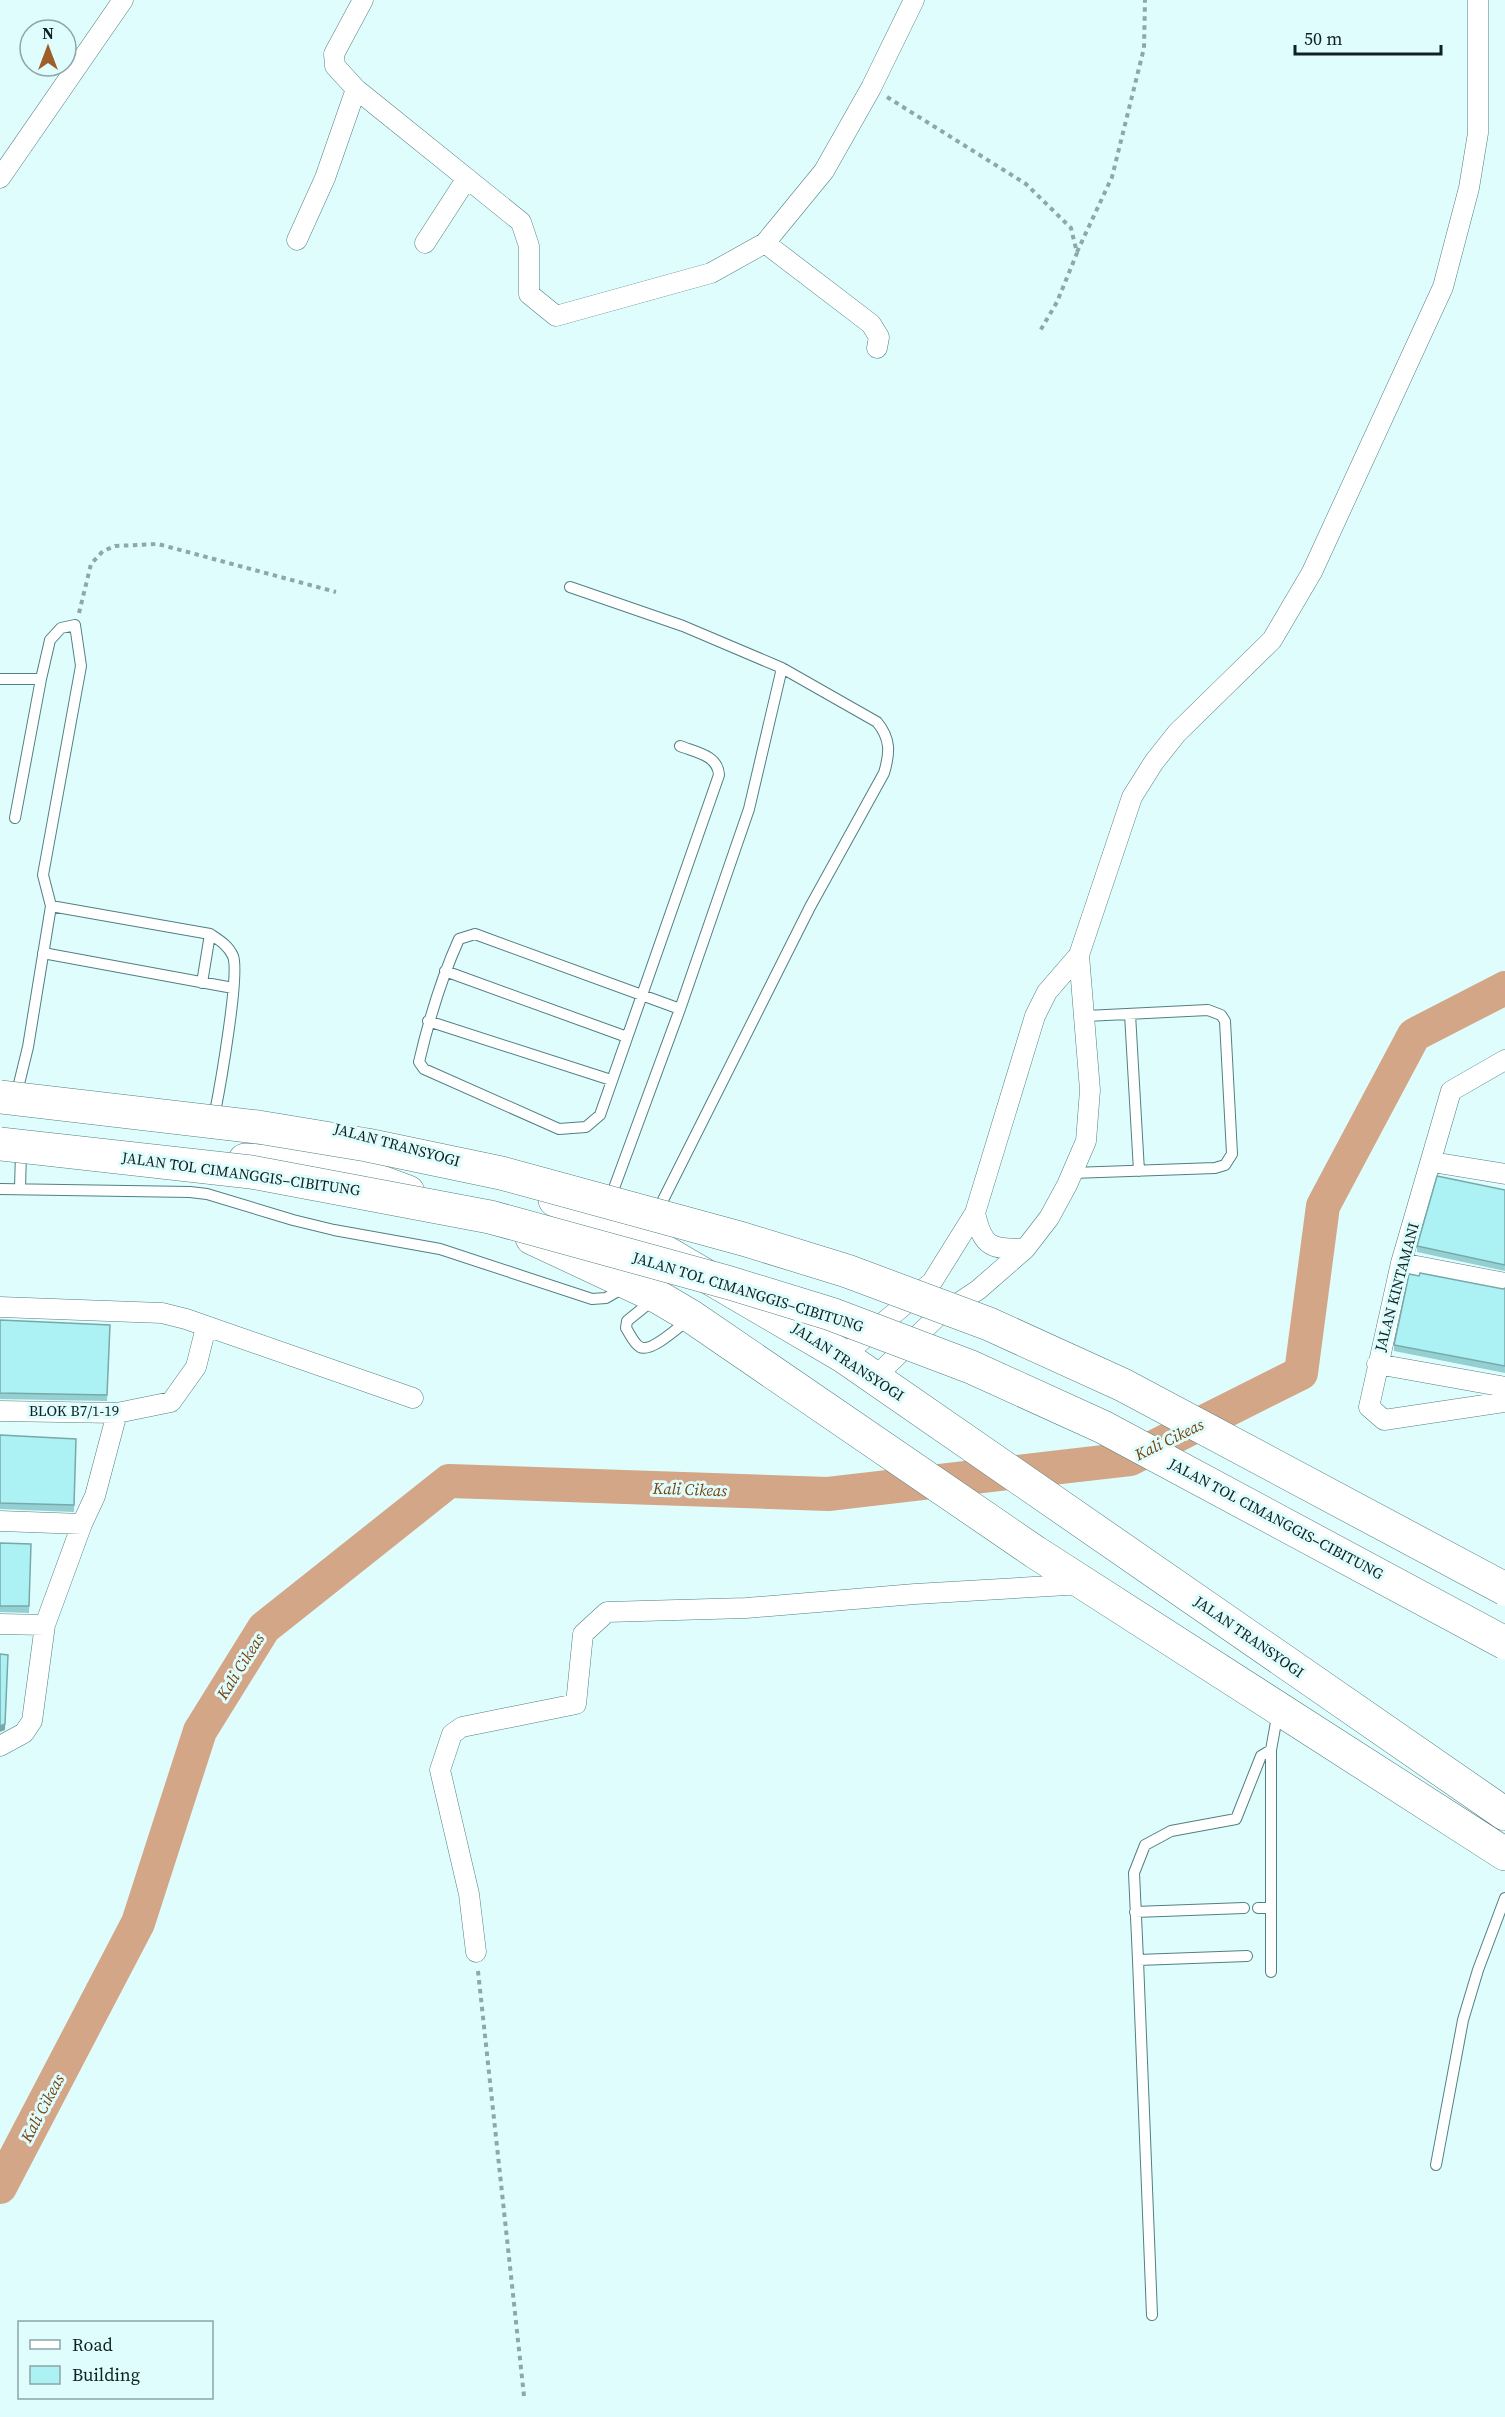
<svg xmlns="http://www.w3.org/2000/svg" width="1505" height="2417" viewBox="0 0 1505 2417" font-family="'Source Serif 4',serif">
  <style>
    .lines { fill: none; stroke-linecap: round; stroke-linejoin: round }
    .river { stroke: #d2a686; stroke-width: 34 }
    .service-casing { stroke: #527f81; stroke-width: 12 }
    .minor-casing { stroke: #527f81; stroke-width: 21 }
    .trunk-casing { stroke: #527f81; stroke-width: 34 }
    .path { stroke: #8ea7a8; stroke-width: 4; stroke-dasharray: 4.5 4.5; stroke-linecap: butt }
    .service { stroke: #fff; stroke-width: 10 }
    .minor { stroke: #fff; stroke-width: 20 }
    .trunk { stroke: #fff; stroke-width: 33 }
    .motorway-bridge-casing { stroke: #527f81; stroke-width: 34; stroke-linecap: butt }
    .motorway-bridge { stroke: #fff; stroke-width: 33 }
    .wall { fill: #94cfd1 }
    .shaded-wall { fill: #78a9aa }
    .building { fill: #acf1f3; stroke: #78a9aa; stroke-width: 1.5 }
    .labels { text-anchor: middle; stroke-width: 6; stroke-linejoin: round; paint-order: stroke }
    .street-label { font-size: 15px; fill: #0f2223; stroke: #e0fdfe }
    .water-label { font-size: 16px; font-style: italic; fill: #78400c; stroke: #e0fdfe }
  </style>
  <rect width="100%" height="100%" fill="#e0fdfe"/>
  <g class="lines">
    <!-- river -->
    <path class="river" d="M0 2187 138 1923 200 1731 264 1628 449 1481 828 1494 1130 1459 1301 1373 1323 1206 1414 1035 1505 988"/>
    <defs>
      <path id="service" d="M570 587 683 626 782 668 877 722C891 739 890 753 884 773L810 907 657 1212
        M0 679H41
        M680 746C695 752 718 755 719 775L600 1115 586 1127 559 1129 424 1069 419 1062C429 1019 441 979 459 939L475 934 680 1009
        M15 818 41 679 50 640 61 628 75 625 81 666 43 875 51 906
        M210 934C219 940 228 945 233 956 240 974 220 1087 215 1112
        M43 953 233 988
        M445 971 627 1037
        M1130 1014 1139 1171
        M428 1021 611 1080
        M16 1096 28 1047 51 906 210 934 202 983
        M1072 1173 1215 1168 1225 1165 1232 1154 1225 1021 1221 1015 1208 1010 1086 1016
        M0 1189 190 1192 207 1194 293 1220 334 1230 440 1249 592 1299 606 1298 625 1287
        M20 1189 21 1151
        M610 1199 680 1009 749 809 782 668
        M653 1300 627 1321 626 1328C630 1334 634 1344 640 1347 651 1353 680 1326 689 1319
        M1271 1750V1972
        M1258 1908H1271
        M1135 1912 1244 1908
        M1247 1956 1138 1960 1134 1873 1145 1845 1171 1831 1236 1819 1261 1756 1271 1750 1278 1711
        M1138 1960 1152 2315
        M1436 2165 1463 2020 1478 1970 1505 1898"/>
      <path id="minor" d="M363 0 334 54 335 66 356 89 521 222 529 246V294L556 316 711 273 765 243 824 171 871 88 914 0
        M0 178 123 0
        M297 240 325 178 356 89
        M425 243 467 178
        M765 243 871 324 879 337 877 348
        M1505 1060 1451 1091 1401 1263 1369 1407 1384 1420 1505 1402
        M1432 1162 1505 1174
        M975 1213C983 1248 991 1249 1025 1249
        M1401 1263 1505 1283
        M0 1307 162 1313 186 1319 413 1398
        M843 1356 932 1282 975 1213 1035 1016 1047 992 1079 955 1132 797 1154 762 1177 733 1272 640 1312 572 1443 287 1469 188 1478 133V0
        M1377 1364 1505 1387
        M874 1378 937 1317 978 1290 1025 1249 1049 1218 1067 1185 1086 1141 1090 1090 1079 955
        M0 1411 117 1413 171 1402 196 1367 206 1327
        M0 1521 82 1524
        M0 1624 45 1625
        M0 1746 24 1733 32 1721 45 1625 82 1524 95 1496 117 1413
        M476 1952 469 1894 440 1770 452 1734 462 1727 576 1704 583 1634 607 1612 746 1608 915 1594 1084 1584"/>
      <path id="trunk" d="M245 1160 300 1163 362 1175 408 1192
        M555 1200 602 1218 643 1239 843 1356 1505 1814
        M532 1238 658 1297 692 1317 1035 1552 1505 1854"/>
    </defs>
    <!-- service casing -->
    <use href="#service" class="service-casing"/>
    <!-- minor casing -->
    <use href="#minor" class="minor-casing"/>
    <!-- trunk casing -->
    <use href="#trunk" class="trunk-casing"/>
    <!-- path -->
    <path class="path" d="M887 97 1026 184 1071 228 1077 253 1057 302 1040 331
      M1077 252 1112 177 1144 48 1145 0
      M79 613 91 564 103 551 115 546 158 544 336 592
      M478 1971 524 2396"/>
    <!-- service -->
    <use href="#service" class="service"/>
    <!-- minor -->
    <use href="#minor" class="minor"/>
    <!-- trunk -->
    <use href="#trunk" class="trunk"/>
    <defs>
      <path id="motorway-bridge" d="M0 1097 258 1127 367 1145 501 1173 743 1239 847 1271 989 1324 1123 1385 1505 1589
        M0 1144 251 1172 490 1217 730 1283 831 1314 971 1367 1103 1427 1505 1643"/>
    </defs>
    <!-- motorway-bridge casing -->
    <use href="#motorway-bridge" class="motorway-bridge-casing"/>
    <!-- motorway-bridge -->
    <use href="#motorway-bridge" class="motorway-bridge"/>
  </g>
  <!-- wall -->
  <path class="wall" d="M1505 1190V1271L1417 1252V1246Z
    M1505 1288V1373L1394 1351V1345Z
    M0 1320 110 1325 107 1401 0 1399Z
    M0 1435 76 1439 74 1512 0 1509Z
    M0 1543 31 1544 29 1613 0 1612Z"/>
  <!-- shaded-wall -->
  <path class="shaded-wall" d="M8 1655 5 1730 0 1732V1726Z"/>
  <!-- building -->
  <path class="building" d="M1437 1176 1505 1190V1265L1417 1246Z
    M1420 1273 1503 1289 1505 1288V1366L1394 1345 1409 1274 1419 1276Z
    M0 1320 110 1325 107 1395 0 1393Z
    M0 1435 76 1439 74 1505 0 1503Z
    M0 1543 31 1544 29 1606H0Z
    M0 1654 8 1655 5 1724 0 1726Z"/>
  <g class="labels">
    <!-- street labels -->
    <g class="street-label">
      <text transform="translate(397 1145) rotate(15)" y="5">JALAN TRANSYOGI</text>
      <text transform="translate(241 1174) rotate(8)" y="5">JALAN TOL CIMANGGIS–CIBITUNG</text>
      <text transform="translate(1397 1287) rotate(-75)" y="5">JALAN KINTAMANI</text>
      <text transform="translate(748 1292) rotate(17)" y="5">JALAN TOL CIMANGGIS–CIBITUNG</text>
      <text transform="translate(848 1362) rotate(33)" y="5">JALAN TRANSYOGI</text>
      <text x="74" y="1416">BLOK B7/1-19</text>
      <text transform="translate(1276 1519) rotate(28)" y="5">JALAN TOL CIMANGGIS–CIBITUNG</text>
      <text transform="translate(1249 1637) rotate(35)" y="5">JALAN TRANSYOGI</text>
    </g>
    <!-- water labels -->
    <g class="water-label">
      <text transform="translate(1169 1439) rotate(-26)" y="6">Kali Cikeas</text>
      <text transform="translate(690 1489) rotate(2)" y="6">Kali Cikeas</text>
      <text transform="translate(240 1666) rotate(-58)" y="6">Kali Cikeas</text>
      <text transform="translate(42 2108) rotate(-62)" y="6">Kali Cikeas</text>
    </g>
  </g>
  <!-- legend -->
  <rect x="18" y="2321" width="195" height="78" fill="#e0fdfe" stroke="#8ca5a6" stroke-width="1.5"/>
  <rect x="30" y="2340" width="30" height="9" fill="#ffffff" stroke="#8ca5a6" stroke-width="1.5"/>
  <text x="72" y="2351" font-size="18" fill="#0f2223">Road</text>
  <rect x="30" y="2366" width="30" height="18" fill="#acf1f3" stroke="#8ca5a6" stroke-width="1.5"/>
  <text x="72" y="2381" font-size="18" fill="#0f2223">Building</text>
  <!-- north arrow -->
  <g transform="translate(48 48)"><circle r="28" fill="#e0fdfe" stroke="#8ca5a6" stroke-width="1.5"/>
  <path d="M0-4.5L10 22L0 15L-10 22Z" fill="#9f5e29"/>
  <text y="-9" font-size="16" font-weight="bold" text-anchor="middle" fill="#0f2223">N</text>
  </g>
  <!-- scale -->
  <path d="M1295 45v9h146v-9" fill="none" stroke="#0f2223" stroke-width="3"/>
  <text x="1304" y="45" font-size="18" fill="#0f2223" stroke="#e0fdfe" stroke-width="4.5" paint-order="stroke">50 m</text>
</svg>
